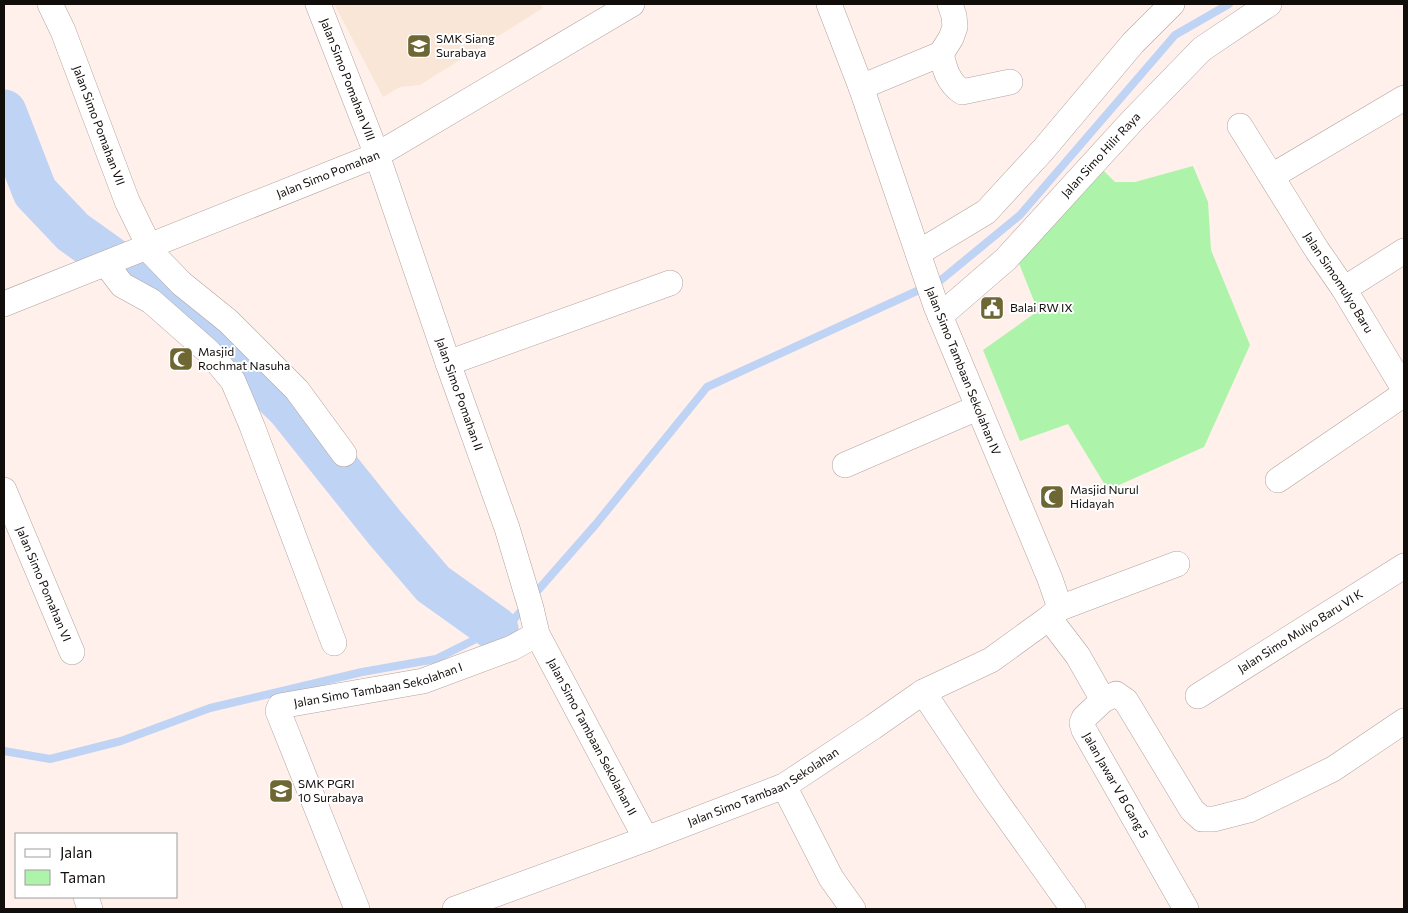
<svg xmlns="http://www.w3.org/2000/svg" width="1408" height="913" viewBox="0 0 1408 913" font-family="Commissioner,sans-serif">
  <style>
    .education { fill: #f9e6d6 }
    .green { fill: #adf3aa }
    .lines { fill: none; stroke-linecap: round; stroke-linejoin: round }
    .stream { stroke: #bfd3f5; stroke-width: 8 }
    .river { stroke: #bfd3f5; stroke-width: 45 }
    .minor-casing { stroke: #b1a39e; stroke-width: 26 }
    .minor { stroke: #fff; stroke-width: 25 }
    .labels { text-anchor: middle; stroke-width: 4; stroke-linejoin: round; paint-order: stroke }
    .poi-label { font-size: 12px; fill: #110d0b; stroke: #fff; text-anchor: start }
    .street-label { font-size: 12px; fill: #110d0b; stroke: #fff }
  </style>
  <rect width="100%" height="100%" fill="#fff0eb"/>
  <!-- education -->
  <path class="education" d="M334 4H540L543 8 420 85 400 87 383 97Z"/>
  <!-- green -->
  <path class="green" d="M1095 162 1115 182H1135L1193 166 1208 202 1211 250 1250 345 1204 447 1108 490 1068 424 1020 441 983 350 1038 311 1014 251Z"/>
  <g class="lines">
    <!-- stream -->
    <path class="stream" d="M532 597 596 524 707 387 941 280 1020 215 1175 35 1229 4
      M4 751 50 759 121 741 210 708 362 672 436 659 496 629 515 618 525 606"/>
    <!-- river -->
    <path class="river" d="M4 112 35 192 73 232 205 326 289 408 385 528 433 584 496 629"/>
    <defs>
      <g id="minor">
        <path id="s1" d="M50 4 63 31 127 201 149 246"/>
        <path id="s2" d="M318 4 377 155 448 363 507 528 531 608 537 634 646 839"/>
        <path d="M941 54C945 70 948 82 962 92L1010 82"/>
        <path d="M861 87 941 54 951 38 955 27 954 16 950 4"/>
        <path id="s3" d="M1240 126 1317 250 1344 289 1404 389"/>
        <path d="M1272 176 1404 98"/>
        <path d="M146 247 182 284 228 321 297 390 344 454"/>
        <path d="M918 253 986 212 1043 150 1133 43 1172 4"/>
        <path d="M106 264 122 285 151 301 209 352 233 381 252 426 334 643"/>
        <path d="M1344 289 1404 251"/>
        <path id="s4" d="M4 304 377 155 632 4"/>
        <path id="s5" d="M940 316 1006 259 1132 121 1202 49 1269 4"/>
        <path d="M448 363 670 283"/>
        <path d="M845 465 977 408"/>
        <path d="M1278 480 1404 394"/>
        <path id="s6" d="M4 490 72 652"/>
        <path d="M1060 608 1177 564"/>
        <path id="s7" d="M1049 618 1078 656 1103 700 1084 718 1082 723 1084 730 1186 909"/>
        <path d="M923 692 989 791 1073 909"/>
        <path id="s8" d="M1198 696 1404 566"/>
        <path d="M1103 700 1116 694 1126 701 1192 810 1202 819H1214L1249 810 1333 769 1404 721"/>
        <path d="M784 786 831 878 853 909"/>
        <path d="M86 897 90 909"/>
        <path id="s9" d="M357 909 278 711 280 706 423 681 512 648 537 634"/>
        <path id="s10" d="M455 909 646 839 784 786 873 727 923 692 991 660 1049 618 1060 608 1050 579 936 306 861 87 829 4"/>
      </g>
    </defs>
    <!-- minor casing -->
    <use href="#minor" class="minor-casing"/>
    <!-- minor -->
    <use href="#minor" class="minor"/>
  </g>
  <!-- icons -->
  <defs>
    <symbol id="school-square" viewBox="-11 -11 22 22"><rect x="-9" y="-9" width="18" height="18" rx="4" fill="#6e6734" stroke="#fff"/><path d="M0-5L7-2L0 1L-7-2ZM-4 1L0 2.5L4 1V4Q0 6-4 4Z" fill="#fff"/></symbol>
    <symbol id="civic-square" viewBox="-11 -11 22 22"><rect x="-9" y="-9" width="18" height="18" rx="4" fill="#6e6734" stroke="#fff"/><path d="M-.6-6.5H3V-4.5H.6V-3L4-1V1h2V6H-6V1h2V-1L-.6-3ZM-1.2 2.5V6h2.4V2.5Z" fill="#fff"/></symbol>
    <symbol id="mosque-square" viewBox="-11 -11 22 22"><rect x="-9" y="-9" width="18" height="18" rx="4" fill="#6e6734" stroke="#fff"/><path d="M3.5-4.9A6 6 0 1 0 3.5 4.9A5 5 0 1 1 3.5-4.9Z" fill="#fff"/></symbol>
  </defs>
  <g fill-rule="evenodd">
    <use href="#school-square" x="405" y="32" width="28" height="28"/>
    <use href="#civic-square" x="978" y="294" width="28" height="28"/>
    <use href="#mosque-square" x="167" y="345" width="28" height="28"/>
    <use href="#mosque-square" x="1038" y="483" width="28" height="28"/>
    <use href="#school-square" x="267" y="777" width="28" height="28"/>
  </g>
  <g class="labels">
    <!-- poi labels -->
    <g class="poi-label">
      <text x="436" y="43">SMK Siang<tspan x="436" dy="14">Surabaya</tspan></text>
      <text x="1010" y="312">Balai RW IX</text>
      <text x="198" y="356">Masjid<tspan x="198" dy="14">Rochmat Nasuha</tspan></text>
      <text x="1070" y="494">Masjid Nurul<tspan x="1070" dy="14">Hidayah</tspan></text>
      <text x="298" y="788">SMK PGRI<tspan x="298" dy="14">10 Surabaya</tspan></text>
    </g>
    <!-- street labels -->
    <g class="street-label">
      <text dy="4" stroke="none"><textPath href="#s2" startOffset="81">Jalan Simo Pomahan VIII</textPath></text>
      <text dy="4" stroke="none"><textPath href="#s1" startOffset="131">Jalan Simo Pomahan VII</textPath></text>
      <text dy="4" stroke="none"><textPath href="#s5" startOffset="228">Jalan Simo Hilir Raya</textPath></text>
      <text dy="4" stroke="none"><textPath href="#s4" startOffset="349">Jalan Simo Pomahan</textPath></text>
      <text dy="4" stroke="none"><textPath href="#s3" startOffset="185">Jalan Simomulyo Baru</textPath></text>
      <text transform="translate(963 371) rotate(68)" y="4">Jalan Simo Tambaan Sekolahan IV</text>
      <text dy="4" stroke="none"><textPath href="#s2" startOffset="415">Jalan Simo Pomahan II</textPath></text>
      <text dy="4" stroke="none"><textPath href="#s6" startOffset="102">Jalan Simo Pomahan VI</textPath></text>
      <text dy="4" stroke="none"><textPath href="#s8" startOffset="121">Jalan Simo Mulyo Baru VI K</textPath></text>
      <text dy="4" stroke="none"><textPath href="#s9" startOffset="319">Jalan Simo Tambaan Sekolahan I</textPath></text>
      <text dy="4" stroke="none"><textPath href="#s2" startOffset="784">Jalan Simo Tambaan Sekolahan II</textPath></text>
      <text dy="4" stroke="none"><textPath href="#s10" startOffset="332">Jalan Simo Tambaan Sekolahan</textPath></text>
      <text dy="4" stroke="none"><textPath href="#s7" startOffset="201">Jalan Jawar V B Gang 5</textPath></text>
    </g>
  </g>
  <!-- border -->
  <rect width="1408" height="913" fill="none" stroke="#110d0b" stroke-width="10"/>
  <!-- legend -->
  <rect x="15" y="833" width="162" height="65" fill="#ffffff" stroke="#a09e9d"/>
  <rect x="25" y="849" width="25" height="8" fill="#ffffff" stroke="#a09e9d"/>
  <text x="60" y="858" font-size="15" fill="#110d0b">Jalan</text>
  <rect x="25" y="870" width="25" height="15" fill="#adf3aa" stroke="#a09e9d"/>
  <text x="60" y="883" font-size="15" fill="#110d0b">Taman</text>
</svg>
